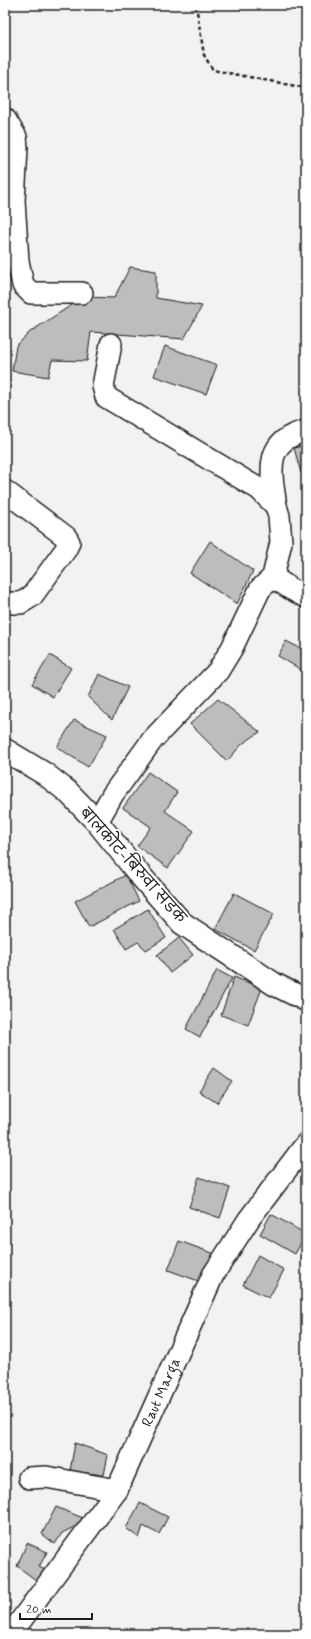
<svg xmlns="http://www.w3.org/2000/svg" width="311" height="1639" viewBox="0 0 311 1639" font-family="Mynerve,'Playpen Sans Deva',sans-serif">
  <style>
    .building { fill: #bdbdbd; stroke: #1c1c1c }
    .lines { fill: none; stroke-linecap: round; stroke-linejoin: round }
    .minor-casing { stroke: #1c1c1c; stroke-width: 24 }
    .secondary-casing { stroke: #1c1c1c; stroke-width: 25 }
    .path { stroke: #1c1c1c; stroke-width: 2.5; stroke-dasharray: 4 3; stroke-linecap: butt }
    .minor { stroke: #fff; stroke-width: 21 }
    .secondary { stroke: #fff; stroke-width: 22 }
    .labels { text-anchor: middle; stroke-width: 3.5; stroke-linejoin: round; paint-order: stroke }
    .street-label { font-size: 15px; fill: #1c1c1c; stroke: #fff }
  </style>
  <rect width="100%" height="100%" fill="#f2f2f2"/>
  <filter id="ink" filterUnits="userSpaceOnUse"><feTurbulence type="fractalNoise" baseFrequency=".025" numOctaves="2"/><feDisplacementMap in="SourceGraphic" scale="8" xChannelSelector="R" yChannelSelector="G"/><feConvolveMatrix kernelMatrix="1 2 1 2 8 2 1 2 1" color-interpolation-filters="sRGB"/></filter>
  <g filter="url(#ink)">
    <!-- building -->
    <path class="building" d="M130 267 156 271V298L202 306 184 339 91 332 87 361 52 360 48 377 12 371 16 346 30 332 84 297 114 298Z
      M165 346 217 365 206 394 154 376Z
      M306 445V472L301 473 294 448Z
      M210 541 253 571 237 604 190 573Z
      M286 641 306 651V669L305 672 278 656Z
      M50 655 71 668 53 697 32 684Z
      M99 674 128 687 112 720 88 697Z
      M218 699 260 732 242 744 227 761 190 724Z
      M74 720 107 735 88 767 57 747Z
      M148 772 177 792 165 811 194 831 168 868 137 846 151 827 123 808Z
      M126 875 139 901 89 927 75 901Z
      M234 893 274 914 254 950 215 929Z
      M148 909 166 938 146 950 138 942 126 949 114 929Z
      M179 938 193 955 170 973 157 955Z
      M217 970 232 978 200 1037 186 1029Z
      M234 977 262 988 248 1025 221 1015Z
      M214 1068 232 1081 217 1103 199 1091Z
      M199 1177 230 1188 220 1218 189 1207Z
      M271 1214 306 1234 295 1254 260 1234Z
      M179 1241 215 1254 204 1283 168 1270Z
      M258 1255 284 1270 269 1298 243 1285Z
      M75 1443 108 1455 104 1475 70 1471Z
      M140 1503 168 1517 159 1534 143 1526 139 1538 126 1528Z
      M56 1507 83 1518 76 1526 62 1533 55 1544 42 1534Z
      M27 1543 47 1552 39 1567 51 1573 44 1586 17 1566Z"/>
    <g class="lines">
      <defs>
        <g id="minor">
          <path d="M5 119 16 137 17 148 14 201 18 261 23 285 31 293H82"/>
          <path d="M5 491 66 537 69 542 66 549 32 596 21 603H5"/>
          <path d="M276 506C271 473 263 440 306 431"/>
          <path d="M273 577 291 589 306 597"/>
          <path d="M97 822 113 794 153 739 218 671 232 648 260 589 273 577 281 542 279 516 276 506 259 489 106 397 103 386 111 344"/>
          <path d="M29 1478 46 1477 117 1490"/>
          <path id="s1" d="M8 1634 19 1623 117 1490 213 1275 249 1219 306 1144"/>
        </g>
        <path id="secondary" d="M5 750 45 774 68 792 97 822 139 874 182 923 274 984 306 1000"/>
      </defs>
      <!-- minor casing -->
      <use href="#minor" class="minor-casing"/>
      <!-- secondary casing -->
      <use href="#secondary" class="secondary-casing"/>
      <!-- path -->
      <path class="path" d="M196 5 204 55 213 70 306 88"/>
      <!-- minor -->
      <use href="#minor" class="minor"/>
      <!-- secondary -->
      <use href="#secondary" class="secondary"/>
    </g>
  </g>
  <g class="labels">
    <!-- street labels -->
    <g class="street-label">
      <text transform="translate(133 865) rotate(48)" y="5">बालकोट-बिरुवा सडक</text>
      <text dy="5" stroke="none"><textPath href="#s1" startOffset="288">Raut Marga</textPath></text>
    </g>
  </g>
  <!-- margin -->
  <rect width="311" height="1639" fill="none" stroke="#fff" stroke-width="20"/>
  <rect x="10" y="10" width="291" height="1619" fill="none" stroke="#1c1c1c" stroke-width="1.5" filter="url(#ink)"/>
  <!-- scale -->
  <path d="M20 1613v6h72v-6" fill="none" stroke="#1c1c1c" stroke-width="2"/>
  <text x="26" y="1613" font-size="12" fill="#1c1c1c" stroke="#ffffff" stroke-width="3" paint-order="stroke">20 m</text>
</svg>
